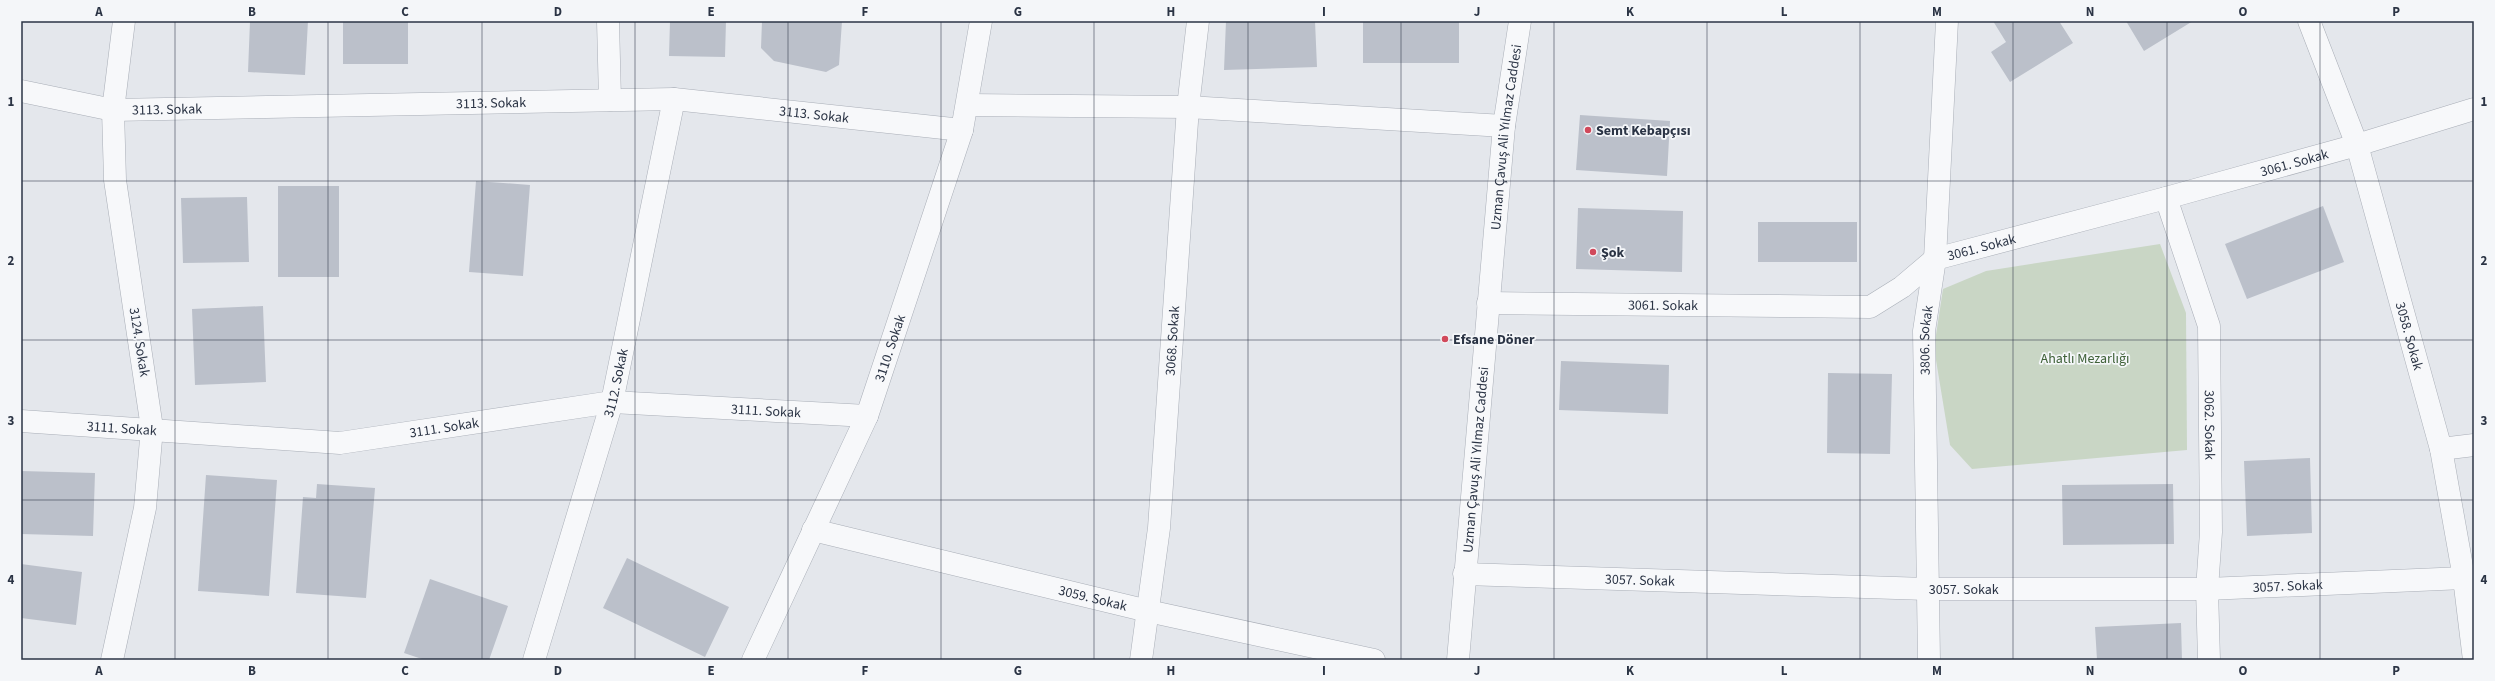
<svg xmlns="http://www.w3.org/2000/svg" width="2495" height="681" viewBox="0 0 2495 681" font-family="'Source Sans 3',sans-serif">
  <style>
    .green { fill: #c9d6c5 }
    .building { fill: #bbc0ca }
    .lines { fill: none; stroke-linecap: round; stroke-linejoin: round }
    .minor-casing { stroke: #a9aeb7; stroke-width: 23 }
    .minor { stroke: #f7f8fa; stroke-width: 22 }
    .grid { fill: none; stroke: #2b3445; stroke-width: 1; stroke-opacity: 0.55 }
    .poi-dot { fill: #d1495b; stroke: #f4f6f9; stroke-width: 1.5 }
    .labels { text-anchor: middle; stroke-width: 3.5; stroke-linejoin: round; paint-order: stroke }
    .street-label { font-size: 14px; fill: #2b3445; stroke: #f4f6f9 }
    .poi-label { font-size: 14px; font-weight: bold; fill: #2b3445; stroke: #f4f6f9; text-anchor: start }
    .park-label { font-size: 14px; fill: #3f6138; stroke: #f4f6f9 }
    .neatline { fill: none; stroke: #2b3445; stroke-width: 1.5 }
    .grid-label { font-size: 13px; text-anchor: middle; font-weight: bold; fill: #2b3445 }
  </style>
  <rect width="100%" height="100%" fill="#e4e7ec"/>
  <!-- green -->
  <path class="green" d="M2160 244 2186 313 2187 450 1972 469 1950 445 1934 348 1943 289 1986 271Z"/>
  <!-- building -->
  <path class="building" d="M250 21H308L305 75 248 72Z
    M343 21H408V64H343Z
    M670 21H726L725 57 669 56Z
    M762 21H842L839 65 826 72 774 61 761 48Z
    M1226 21H1315L1317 67 1224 70Z
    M1363 21H1459V63H1363Z
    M1993 21H2059L2073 43 2010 82 1991 52 2006 42Z
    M2126 21H2193L2144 51Z
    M1580 115 1670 121 1667 176 1576 170Z
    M476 181 530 185 523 276 469 272Z
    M278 186H339V277H278Z
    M247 197 249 262 183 263 181 198Z
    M2323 206 2344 262 2247 299 2225 244Z
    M1578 208 1683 211 1682 272 1576 269Z
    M1758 222H1857V262H1758Z
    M263 306 266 382 195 385 192 309Z
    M1561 361 1669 365 1668 414 1559 410Z
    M1828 373 1892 374 1890 454 1827 453Z
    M2310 458 2312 533 2247 536 2244 461Z
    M21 471 95 473 93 536 21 534Z
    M206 475 277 480 269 596 198 591Z
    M317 484 375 488 366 598 296 593 303 497 316 498Z
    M2173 484 2174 544 2063 545 2062 485Z
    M627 558 729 607 705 657 603 608Z
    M21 564 82 572 76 625 21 618Z
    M430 579 508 606 489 660H425L404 653Z
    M2181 623 2182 660H2097L2095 627Z"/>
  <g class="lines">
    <defs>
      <g id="minor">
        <path d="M608 21 610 100"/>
        <path id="s1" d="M2309 21 2357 145 2441 449 2464 578 2474 660"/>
        <path id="s2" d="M21 91 113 110 674 99 962 130"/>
        <path d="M968 105 1188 107 1504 126"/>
        <path id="s3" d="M2166 198 2209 326 2211 532 2207 589 2209 660"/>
        <path id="s4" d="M1488 303 1870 307 1902 287 1935 259 2166 198 2357 145 2474 109"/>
        <path id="s5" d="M21 421 340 443 612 402 867 416"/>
        <path d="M2441 449 2474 445"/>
        <path id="s6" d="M813 530 1148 611 1374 660"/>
        <path id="s7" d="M1464 574 1927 589H2207L2464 578"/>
        <path d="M112 660 145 508 152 428 115 180 113 110 124 21"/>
        <path id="s8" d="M534 660 612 402 674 99"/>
        <path id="s9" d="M753 660 867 416 962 130 981 21"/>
        <path id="s10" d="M1141 660 1159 528 1188 107 1198 21"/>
        <path id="s11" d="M1458 660 1504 126 1520 21"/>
        <path id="s12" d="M1929 660 1924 331 1935 259 1947 21"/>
      </g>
    </defs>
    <!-- minor casing -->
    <use href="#minor" class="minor-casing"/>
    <!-- minor -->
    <use href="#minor" class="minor"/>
  </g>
  <!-- grid -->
  <path class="grid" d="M175 21V660M328 21V660M482 21V660M635 21V660M788 21V660M941 21V660M1094 21V660M1248 21V660M1401 21V660M1554 21V660M1707 21V660M1860 21V660M2013 21V660M2167 21V660M2320 21V660M21 181H2474M21 340H2474M21 500H2474"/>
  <!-- markers -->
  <g class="poi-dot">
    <circle cx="1588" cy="130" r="4"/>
    <circle cx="1593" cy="252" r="4"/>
    <circle cx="1445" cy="339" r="4"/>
  </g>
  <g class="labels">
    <!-- street labels -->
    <g class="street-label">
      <text dy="5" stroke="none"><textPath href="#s2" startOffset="472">3113. Sokak</textPath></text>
      <text dy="5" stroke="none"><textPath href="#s2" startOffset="148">3113. Sokak</textPath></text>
      <text dy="5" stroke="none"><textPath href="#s2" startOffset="796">3113. Sokak</textPath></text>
      <text dy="5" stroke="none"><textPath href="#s11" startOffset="525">Uzman Çavuş Ali Yılmaz Caddesi</textPath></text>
      <text dy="5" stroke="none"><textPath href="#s4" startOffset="835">3061. Sokak</textPath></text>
      <text dy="5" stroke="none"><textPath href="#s4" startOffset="511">3061. Sokak</textPath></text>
      <text dy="5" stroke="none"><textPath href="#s4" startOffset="175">3061. Sokak</textPath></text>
      <text dy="5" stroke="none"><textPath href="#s1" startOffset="331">3058. Sokak</textPath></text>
      <text dy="5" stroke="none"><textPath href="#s12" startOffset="320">3806. Sokak</textPath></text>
      <text dy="5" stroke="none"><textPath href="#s10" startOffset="321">3068. Sokak</textPath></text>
      <text transform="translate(140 342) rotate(81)" y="5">3124. Sokak</text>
      <text dy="5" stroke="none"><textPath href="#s9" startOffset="341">3110. Sokak</textPath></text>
      <text dy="5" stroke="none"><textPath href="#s8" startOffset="289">3112. Sokak</textPath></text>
      <text dy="5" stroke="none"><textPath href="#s5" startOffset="749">3111. Sokak</textPath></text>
      <text dy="5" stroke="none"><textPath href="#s3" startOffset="234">3062. Sokak</textPath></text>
      <text dy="5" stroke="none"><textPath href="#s5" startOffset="101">3111. Sokak</textPath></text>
      <text dy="5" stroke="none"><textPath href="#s5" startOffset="425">3111. Sokak</textPath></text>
      <text dy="5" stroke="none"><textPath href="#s11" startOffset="201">Uzman Çavuş Ali Yılmaz Caddesi</textPath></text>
      <text dy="5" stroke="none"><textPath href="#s7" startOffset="176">3057. Sokak</textPath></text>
      <text dy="5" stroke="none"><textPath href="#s7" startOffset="824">3057. Sokak</textPath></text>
      <text dy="5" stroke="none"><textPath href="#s7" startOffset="500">3057. Sokak</textPath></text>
      <text dy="5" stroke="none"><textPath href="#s6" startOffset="288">3059. Sokak</textPath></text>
    </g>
    <!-- poi labels -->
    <g class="poi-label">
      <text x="1596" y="135">Semt Kebapçısı</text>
      <text x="1601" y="257">Şok</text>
      <text x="1453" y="344">Efsane Döner</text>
    </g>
    <!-- park labels -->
    <g class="park-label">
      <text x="2085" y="363">Ahatlı Mezarlığı</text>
    </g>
  </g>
  <!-- border -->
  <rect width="2495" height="681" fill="none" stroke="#f4f6f9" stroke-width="44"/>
  <rect x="22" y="22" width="2451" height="637" class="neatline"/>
  <g class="grid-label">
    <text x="99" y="16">A</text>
    <text x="252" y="16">B</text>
    <text x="405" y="16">C</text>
    <text x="558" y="16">D</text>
    <text x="711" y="16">E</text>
    <text x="865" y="16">F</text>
    <text x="1018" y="16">G</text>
    <text x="1171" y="16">H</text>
    <text x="1324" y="16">I</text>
    <text x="1477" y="16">J</text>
    <text x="1630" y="16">K</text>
    <text x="1784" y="16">L</text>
    <text x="1937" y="16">M</text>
    <text x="2090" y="16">N</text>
    <text x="2243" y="16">O</text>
    <text x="2396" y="16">P</text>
    <text x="11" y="106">1</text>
    <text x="2484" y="106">1</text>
    <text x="11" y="265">2</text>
    <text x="2484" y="265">2</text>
    <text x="11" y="425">3</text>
    <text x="2484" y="425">3</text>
    <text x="11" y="584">4</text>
    <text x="2484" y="584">4</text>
    <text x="99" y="675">A</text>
    <text x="252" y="675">B</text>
    <text x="405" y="675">C</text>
    <text x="558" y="675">D</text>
    <text x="711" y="675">E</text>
    <text x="865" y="675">F</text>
    <text x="1018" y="675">G</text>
    <text x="1171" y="675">H</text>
    <text x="1324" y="675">I</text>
    <text x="1477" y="675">J</text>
    <text x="1630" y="675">K</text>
    <text x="1784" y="675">L</text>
    <text x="1937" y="675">M</text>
    <text x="2090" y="675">N</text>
    <text x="2243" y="675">O</text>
    <text x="2396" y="675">P</text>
  </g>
</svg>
